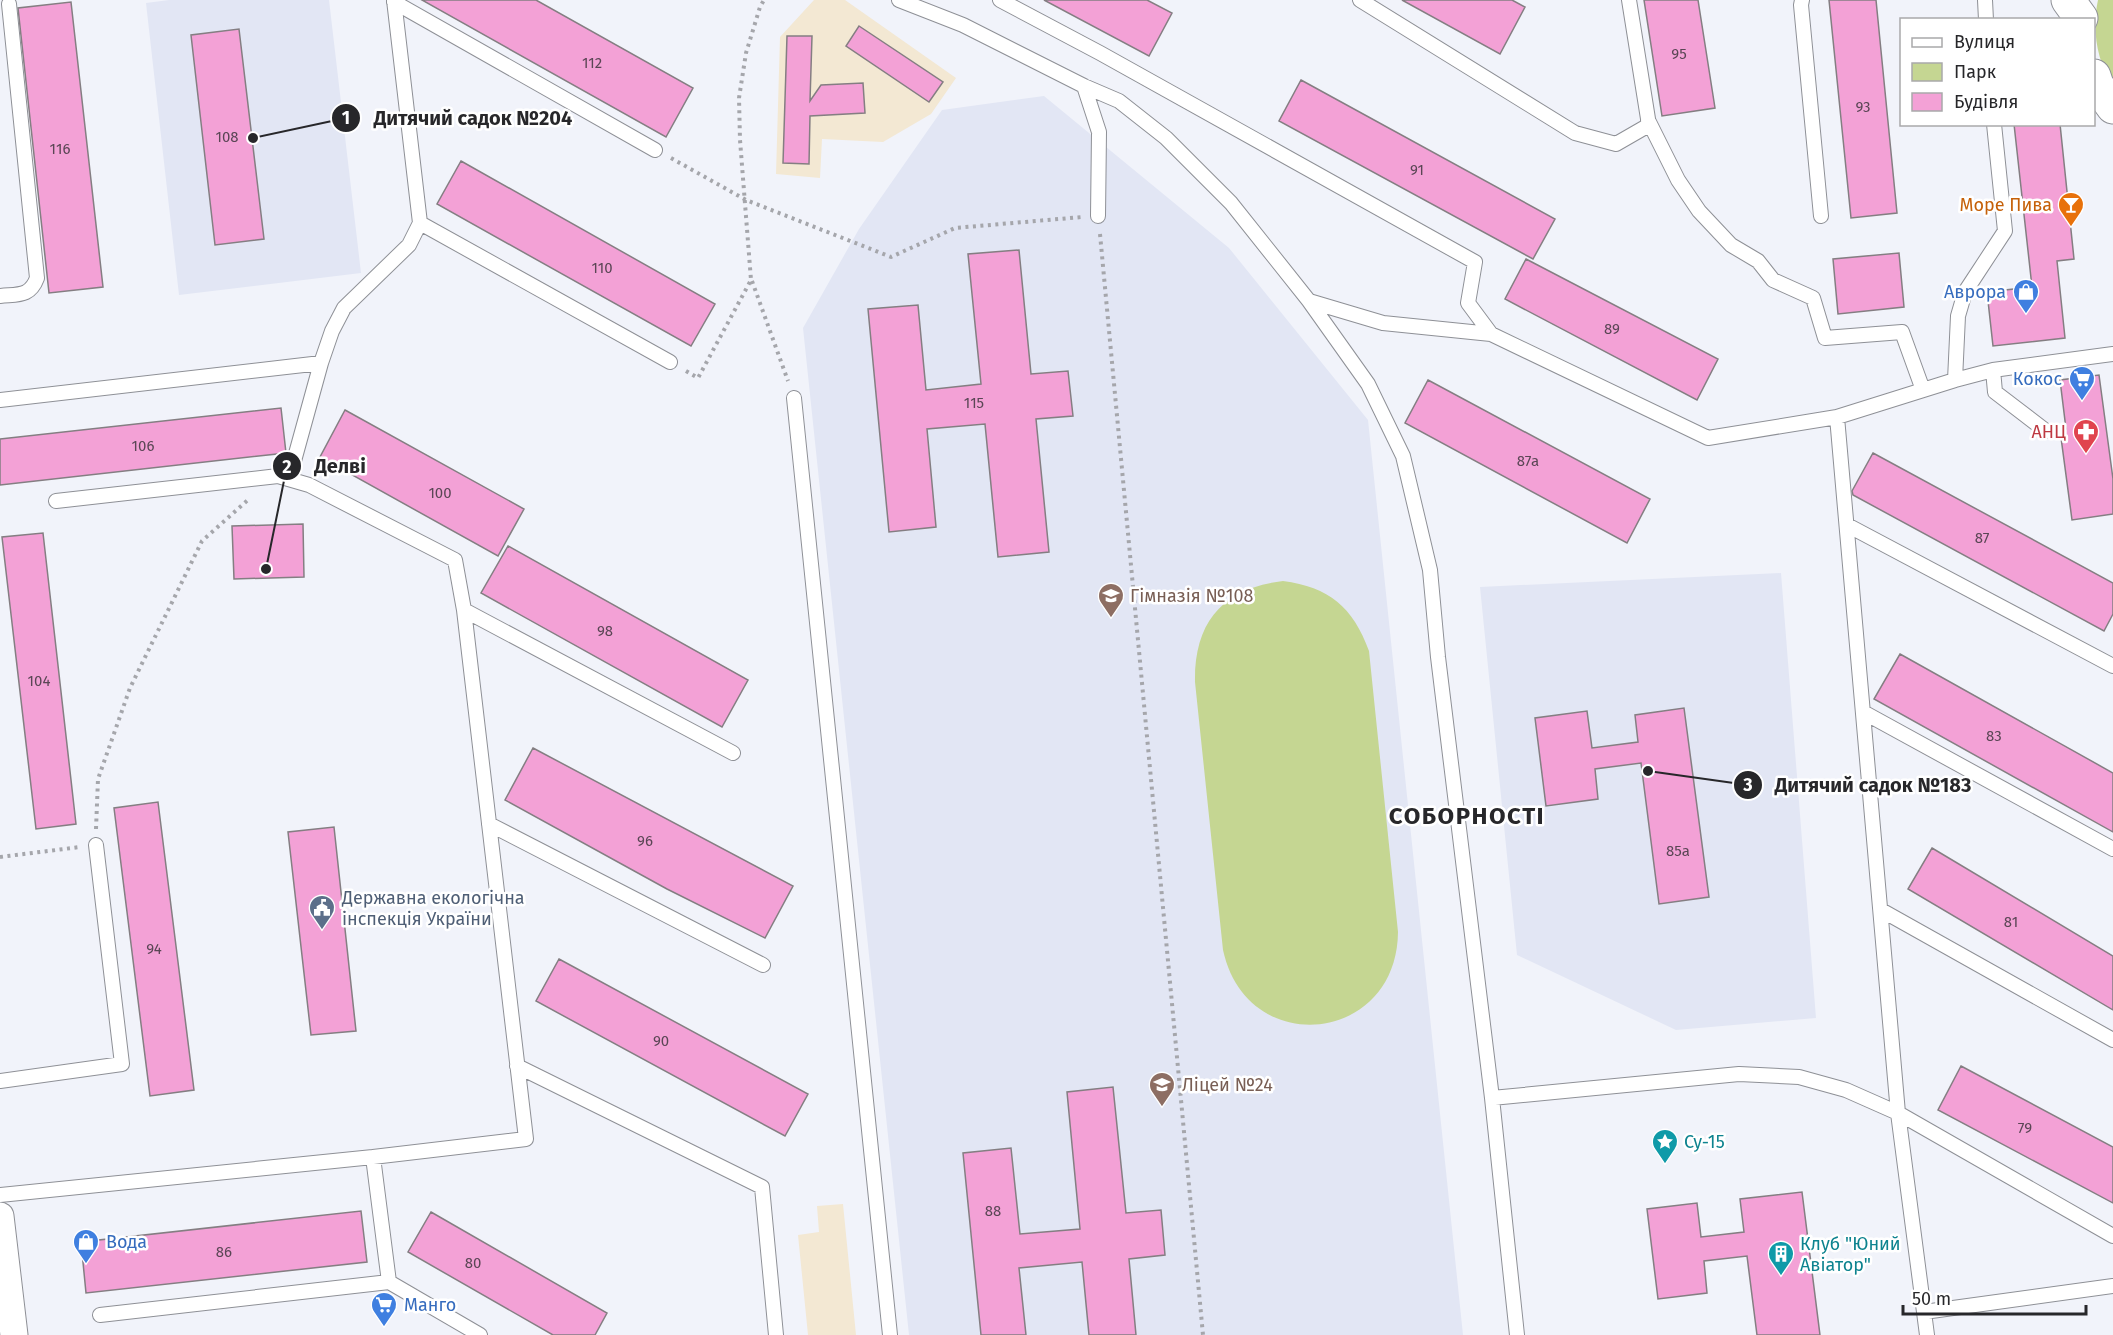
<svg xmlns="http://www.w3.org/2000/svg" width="2113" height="1335" viewBox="0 0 2113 1335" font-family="'Fira Sans',sans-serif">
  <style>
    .industrial { fill: #f3e8d3 }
    .built { fill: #e2e6f4 }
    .green { fill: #c5d692 }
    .building { fill: #f3a1d6; stroke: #847e82; stroke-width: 1.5 }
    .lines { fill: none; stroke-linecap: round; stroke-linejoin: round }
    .lane-casing { stroke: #8e9096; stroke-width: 16 }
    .street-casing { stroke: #8e9096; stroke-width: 29 }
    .secondary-casing { stroke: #8e9096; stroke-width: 35 }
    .path { stroke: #a5a6ab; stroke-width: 4; stroke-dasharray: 3 4.5; stroke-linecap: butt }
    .lane { stroke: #fff; stroke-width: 14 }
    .street { stroke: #fff; stroke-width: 27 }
    .secondary { stroke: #fff; stroke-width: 33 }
    .labels { text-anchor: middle; stroke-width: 5; stroke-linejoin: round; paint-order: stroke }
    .number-label { font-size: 15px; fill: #5a4655 }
    .food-label { font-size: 18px; fill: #c56008; stroke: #fff; text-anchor: end }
    .shop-label { font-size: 18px; fill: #366cbe; stroke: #fff; text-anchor: end }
    .health-label { font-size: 18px; fill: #be3a42; stroke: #fff; text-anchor: end }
    .education-label { font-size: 18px; fill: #785e54; stroke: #fff; text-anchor: start }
    .service-label { font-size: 18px; fill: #4e5e75; stroke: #fff; text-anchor: start }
    .culture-label { font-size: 18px; fill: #0d838f; stroke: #fff; text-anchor: start }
    .district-label { font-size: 24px; font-weight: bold; letter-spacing: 1.5px; fill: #27272a; stroke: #fff }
    .leader { fill: none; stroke: #27272a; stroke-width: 2 }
    .callout-dot { fill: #27272a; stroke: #fff; stroke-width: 2 }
    .mark-label { font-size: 18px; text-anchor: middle; font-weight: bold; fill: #fff }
    .callout-label { font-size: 20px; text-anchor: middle; font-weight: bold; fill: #27272a; stroke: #fff; stroke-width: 5; stroke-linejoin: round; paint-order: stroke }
  </style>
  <rect width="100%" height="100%" fill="#f1f3fa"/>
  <!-- industrial -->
  <path class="industrial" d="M814 0H845L956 78 931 114 883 142 822 139 820 178 776 174 780 37Z
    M843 1204 856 1335H808L798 1235 819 1232 817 1206Z"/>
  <!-- built -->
  <path class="built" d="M169 0H329L361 273 179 295 146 3Z
    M1044 96 1229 248 1368 420 1463 1335H909L803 328 859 229 942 110Z
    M1781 573 1816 1018 1676 1030 1517 955 1480 587Z"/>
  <!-- green -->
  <path class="green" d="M2098 0H2113V85C2096 61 2092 28 2098 0Z
    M1283 581C1329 587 1353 607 1369 651L1398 932C1397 1044 1247 1060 1223 950L1195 682C1194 623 1222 588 1283 581Z"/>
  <!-- building -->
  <path class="building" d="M422 0H536L693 88 666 137Z
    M1044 0H1147L1172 13 1149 56Z
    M1402 0H1512L1525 7 1500 54Z
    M1644 0H1698L1715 108 1662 116Z
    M1829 0H1876L1897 213 1851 218Z
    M71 2 103 287 49 293 18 8Z
    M859 26 943 82 929 102 846 46Z
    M239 29 264 239 215 245 191 35Z
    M787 36H812L810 101 821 85 863 83 865 113 810 116 809 164 783 163Z
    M1301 80 1555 219 1533 259 1279 121Z
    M2014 124H2060L2074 259 2057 261 2065 338 1993 346 1987 292 2032 287Z
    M461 161 715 304 691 346 437 204Z
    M1019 250 1031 374 1068 371 1073 416 1036 419 1049 552 998 557 985 424 927 429 936 527 889 532 868 309 918 305 926 390 981 384 968 254Z
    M1899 253 1904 307 1838 314 1833 259Z
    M1526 259 1718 359 1697 400 1505 299Z
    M2099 375 2113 479V514L2072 520 2060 430 2066 429 2060 380Z
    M1428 380 1650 499 1627 543 1405 423Z
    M281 408 286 453 0 485V439Z
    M345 410 524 509 498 556 320 457Z
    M1873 453 2113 583V614L2104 631 1853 495 1852 491Z
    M303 524 304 577 234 579 232 526Z
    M43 533 76 824 36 829 2 537Z
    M508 546 748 680 722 727 481 593Z
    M1900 654 2113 773V832L1874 699Z
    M1684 708 1709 897 1659 904 1641 763 1595 769 1598 799 1546 806 1535 718 1587 711 1592 748 1638 742 1635 715Z
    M533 748 793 886 765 938 667 889 505 800Z
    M158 802 194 1090 150 1096 114 808Z
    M334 827 356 1031 311 1035 288 832Z
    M1932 848 2113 956V1010L1908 889Z
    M559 959 808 1094 785 1136 536 1001Z
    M1961 1066 2113 1147V1203L1938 1110Z
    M1113 1087 1126 1213 1161 1210 1165 1255 1129 1259 1136 1335H1089L1082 1262 1019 1268 1026 1335H981L963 1153 1011 1148 1020 1234 1080 1229 1067 1092Z
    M1802 1192 1820 1335H1757L1747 1256 1704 1261 1707 1293 1658 1299 1647 1209 1697 1203 1701 1237 1744 1232 1740 1199Z
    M361 1211 367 1262 86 1293 81 1242Z
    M431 1212 607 1313 595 1335H553L408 1252Z"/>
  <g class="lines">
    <defs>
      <path id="lane" d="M899 0 963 25 1084 86 1099 132 1098 216
        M1000 0 1100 53 1475 262 1468 303 1491 334 1708 438 1837 417
        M1360 0 1575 133 1616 144 1649 125 1629 0
        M1802 0 1801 5 1821 216
        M1985 0 1986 20
        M394 2 655 150
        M1084 86 1119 101 1166 138 1231 203 1309 301 1368 384 1403 456 1430 570 1438 657 1492 1098 1517 1335
        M1648 120 1678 180 1699 211 1731 245 1758 261 1773 280 1813 298 1825 338 1902 332 1923 390
        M420 223 670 362
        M0 296C18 294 30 297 37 278L9 4
        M1309 301 1383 323 1491 334
        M2113 354 1993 370 1955 380 1837 417 1898 1113 2113 1236
        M1993 370 1995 392 2046 431
        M1955 380 1958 316 1965 292 2005 231 1994 124
        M794 398 890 1335
        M0 400 321 363
        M289 479 321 363 332 331 344 308 409 245 420 223 394 0
        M56 501 278 476 309 485 455 560 464 610 733 753
        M1847 525 2113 666
        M1863 712 2113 849
        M489 824 763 965
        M1881 910 2113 1040
        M517 1066 762 1187 776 1335
        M0 1081 122 1064 96 845
        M1492 1098 1739 1074 1799 1077 1846 1090 1898 1113 1927 1335
        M373 1157 389 1282
        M0 1195 373 1157 526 1139 464 610
        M1924 1312 2113 1286
        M100 1315 389 1282 480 1335"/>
      <path id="street" d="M0 1216 14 1335"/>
      <path id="secondary" d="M2068 0 2081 18
        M2094 76 2097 85 2113 107"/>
    </defs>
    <!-- lane casing -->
    <use href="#lane" class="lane-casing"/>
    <!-- street casing -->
    <use href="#street" class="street-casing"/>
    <!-- secondary casing -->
    <use href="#secondary" class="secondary-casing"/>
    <!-- path -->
    <path class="path" d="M671 158 746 200 891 257 955 228 1082 217
      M1100 234 1203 1335
      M752 281 788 381
      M686 371 698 378 751 280 740 140 739 98 746 53 760 7 764 0
      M96 829 98 779 130 688 202 541 249 499
      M0 857 80 847"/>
    <!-- lane -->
    <use href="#lane" class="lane"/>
    <!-- street -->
    <use href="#street" class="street"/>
    <!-- secondary -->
    <use href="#secondary" class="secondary"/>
  </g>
  <!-- icons -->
  <defs>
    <symbol id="bar-pin" viewBox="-11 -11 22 30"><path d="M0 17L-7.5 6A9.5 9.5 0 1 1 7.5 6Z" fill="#e8710a" stroke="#fff"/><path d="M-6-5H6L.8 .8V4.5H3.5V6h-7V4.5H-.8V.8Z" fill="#fff"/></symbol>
    <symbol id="shop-pin" viewBox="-11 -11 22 30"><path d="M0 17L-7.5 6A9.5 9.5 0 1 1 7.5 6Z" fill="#3f7fe0" stroke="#fff"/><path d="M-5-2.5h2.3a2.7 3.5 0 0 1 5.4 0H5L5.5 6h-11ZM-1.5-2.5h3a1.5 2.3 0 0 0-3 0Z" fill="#fff"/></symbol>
    <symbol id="supermarket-pin" viewBox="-11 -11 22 30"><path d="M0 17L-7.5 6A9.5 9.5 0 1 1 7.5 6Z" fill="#3f7fe0" stroke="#fff"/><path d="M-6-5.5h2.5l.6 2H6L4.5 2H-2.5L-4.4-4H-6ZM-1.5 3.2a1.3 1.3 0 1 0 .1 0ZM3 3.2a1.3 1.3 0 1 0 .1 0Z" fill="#fff"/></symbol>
    <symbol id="pharmacy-pin" viewBox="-11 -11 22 30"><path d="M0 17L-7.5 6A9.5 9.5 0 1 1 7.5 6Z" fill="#e0444e" stroke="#fff"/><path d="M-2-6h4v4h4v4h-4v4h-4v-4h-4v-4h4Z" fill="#fff"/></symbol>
    <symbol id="school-pin" viewBox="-11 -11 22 30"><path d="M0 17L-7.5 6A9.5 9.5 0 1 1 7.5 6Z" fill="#8d6e63" stroke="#fff"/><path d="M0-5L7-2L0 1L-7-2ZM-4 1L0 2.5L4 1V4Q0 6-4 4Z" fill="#fff"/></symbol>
    <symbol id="civic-pin" viewBox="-11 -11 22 30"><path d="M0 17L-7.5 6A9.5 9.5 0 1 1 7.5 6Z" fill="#5c6f8a" stroke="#fff"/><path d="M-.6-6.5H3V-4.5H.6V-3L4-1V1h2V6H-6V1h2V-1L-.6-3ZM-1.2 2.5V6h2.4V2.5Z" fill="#fff"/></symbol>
    <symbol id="sight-pin" viewBox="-11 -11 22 30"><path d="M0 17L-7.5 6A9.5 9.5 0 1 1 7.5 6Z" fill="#0f9aa8" stroke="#fff"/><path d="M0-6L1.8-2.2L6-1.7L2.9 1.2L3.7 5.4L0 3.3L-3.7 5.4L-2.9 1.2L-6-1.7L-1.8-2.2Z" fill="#fff"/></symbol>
    <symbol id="building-pin" viewBox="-11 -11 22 30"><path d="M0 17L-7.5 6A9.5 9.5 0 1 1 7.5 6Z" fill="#0f9aa8" stroke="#fff"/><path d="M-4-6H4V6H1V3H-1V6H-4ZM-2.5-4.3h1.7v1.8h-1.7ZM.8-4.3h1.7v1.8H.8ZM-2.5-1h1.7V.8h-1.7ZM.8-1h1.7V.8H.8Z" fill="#fff"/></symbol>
  </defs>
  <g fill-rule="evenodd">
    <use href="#bar-pin" x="2056" y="190" width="30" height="40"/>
    <use href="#shop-pin" x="2011" y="277" width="30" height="40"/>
    <use href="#supermarket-pin" x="2067" y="364" width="30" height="40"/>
    <use href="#pharmacy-pin" x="2071" y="417" width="30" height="40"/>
    <use href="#school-pin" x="1096" y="581" width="30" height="40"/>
    <use href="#civic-pin" x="307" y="893" width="30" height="40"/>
    <use href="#school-pin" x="1147" y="1070" width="30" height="40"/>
    <use href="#sight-pin" x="1650" y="1127" width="30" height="40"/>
    <use href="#shop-pin" x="71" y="1227" width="30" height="40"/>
    <use href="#building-pin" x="1766" y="1239" width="30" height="40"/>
    <use href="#supermarket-pin" x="369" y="1290" width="30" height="40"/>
  </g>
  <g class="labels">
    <!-- number labels -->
    <g class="number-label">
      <text x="1679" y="59">95</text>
      <text x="592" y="68">112</text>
      <text x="1863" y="112">93</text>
      <text x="227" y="142">108</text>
      <text x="60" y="154">116</text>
      <text x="1417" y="175">91</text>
      <text x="602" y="273">110</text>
      <text x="1612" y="334">89</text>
      <text x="974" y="408">115</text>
      <text x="143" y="451">106</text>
      <text x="1528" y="466">87а</text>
      <text x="440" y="498">100</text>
      <text x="1982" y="543">87</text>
      <text x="605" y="636">98</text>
      <text x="39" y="686">104</text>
      <text x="1994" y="741">83</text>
      <text x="645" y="846">96</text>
      <text x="1678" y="856">85а</text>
      <text x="2011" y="927">81</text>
      <text x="154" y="954">94</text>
      <text x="661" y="1046">90</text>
      <text x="2025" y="1133">79</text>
      <text x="993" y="1216">88</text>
      <text x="224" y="1257">86</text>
      <text x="473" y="1268">80</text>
    </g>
    <!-- food labels -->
    <g class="food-label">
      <text x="2052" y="211">Море Пива</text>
    </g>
    <!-- shop labels -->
    <g class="shop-label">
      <text x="2006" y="298">Аврора</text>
      <text x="2062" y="385">Кокос</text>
      <text x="106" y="1248" text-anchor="start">Вода</text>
      <text x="404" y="1311" text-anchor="start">Манго</text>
    </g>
    <!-- health labels -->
    <g class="health-label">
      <text x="2066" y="438">АНЦ</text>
    </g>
    <!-- education labels -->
    <g class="education-label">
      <text x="1130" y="602">Гімназія №108</text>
      <text x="1182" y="1091">Ліцей №24</text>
    </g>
    <!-- service labels -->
    <g class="service-label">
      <text x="342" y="904">Державна екологічна<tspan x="342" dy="21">інспекція України</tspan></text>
    </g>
    <!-- culture labels -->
    <g class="culture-label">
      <text x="1684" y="1148">Су-15</text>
      <text x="1800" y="1250">Клуб "Юний<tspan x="1800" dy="21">Авіатор"</tspan></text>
    </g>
    <!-- district labels -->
    <g class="district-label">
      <text x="1467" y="824">СОБОРНОСТІ</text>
    </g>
  </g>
  <!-- callouts -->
  <path class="leader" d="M253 138L346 118M266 569L287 466M1648 771L1748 785"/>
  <g class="callout-dot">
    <circle cx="253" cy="138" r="6"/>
    <circle cx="266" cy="569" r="6"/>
    <circle cx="1648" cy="771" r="6"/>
    <circle cx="346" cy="118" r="15"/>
    <circle cx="287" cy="466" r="15"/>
    <circle cx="1748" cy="785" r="15"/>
  </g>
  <g class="mark-label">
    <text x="346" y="124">1</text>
    <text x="287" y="473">2</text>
    <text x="1748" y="791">3</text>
  </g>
  <g class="callout-label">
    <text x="473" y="125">Дитячий садок №204</text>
    <text x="340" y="473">Делві</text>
    <text x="1873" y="792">Дитячий садок №183</text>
  </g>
  <!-- legend -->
  <rect x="1900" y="18" width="195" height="108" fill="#ffffff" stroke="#a9a9aa" stroke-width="1.5"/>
  <rect x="1912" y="38" width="30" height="9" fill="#ffffff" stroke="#a9a9aa" stroke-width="1.5"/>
  <text x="1954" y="48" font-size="18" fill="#27272a">Вулиця</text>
  <rect x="1912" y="63" width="30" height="18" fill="#c5d692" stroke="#a9a9aa" stroke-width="1.5"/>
  <text x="1954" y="78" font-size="18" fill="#27272a">Парк</text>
  <rect x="1912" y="93" width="30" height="18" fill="#f3a1d6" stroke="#a9a9aa" stroke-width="1.5"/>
  <text x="1954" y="108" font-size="18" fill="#27272a">Будівля</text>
  <!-- scale -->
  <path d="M1903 1305v9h183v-9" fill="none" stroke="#27272a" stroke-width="3"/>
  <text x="1912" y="1305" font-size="18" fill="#27272a" stroke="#ffffff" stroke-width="4.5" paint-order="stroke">50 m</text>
</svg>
